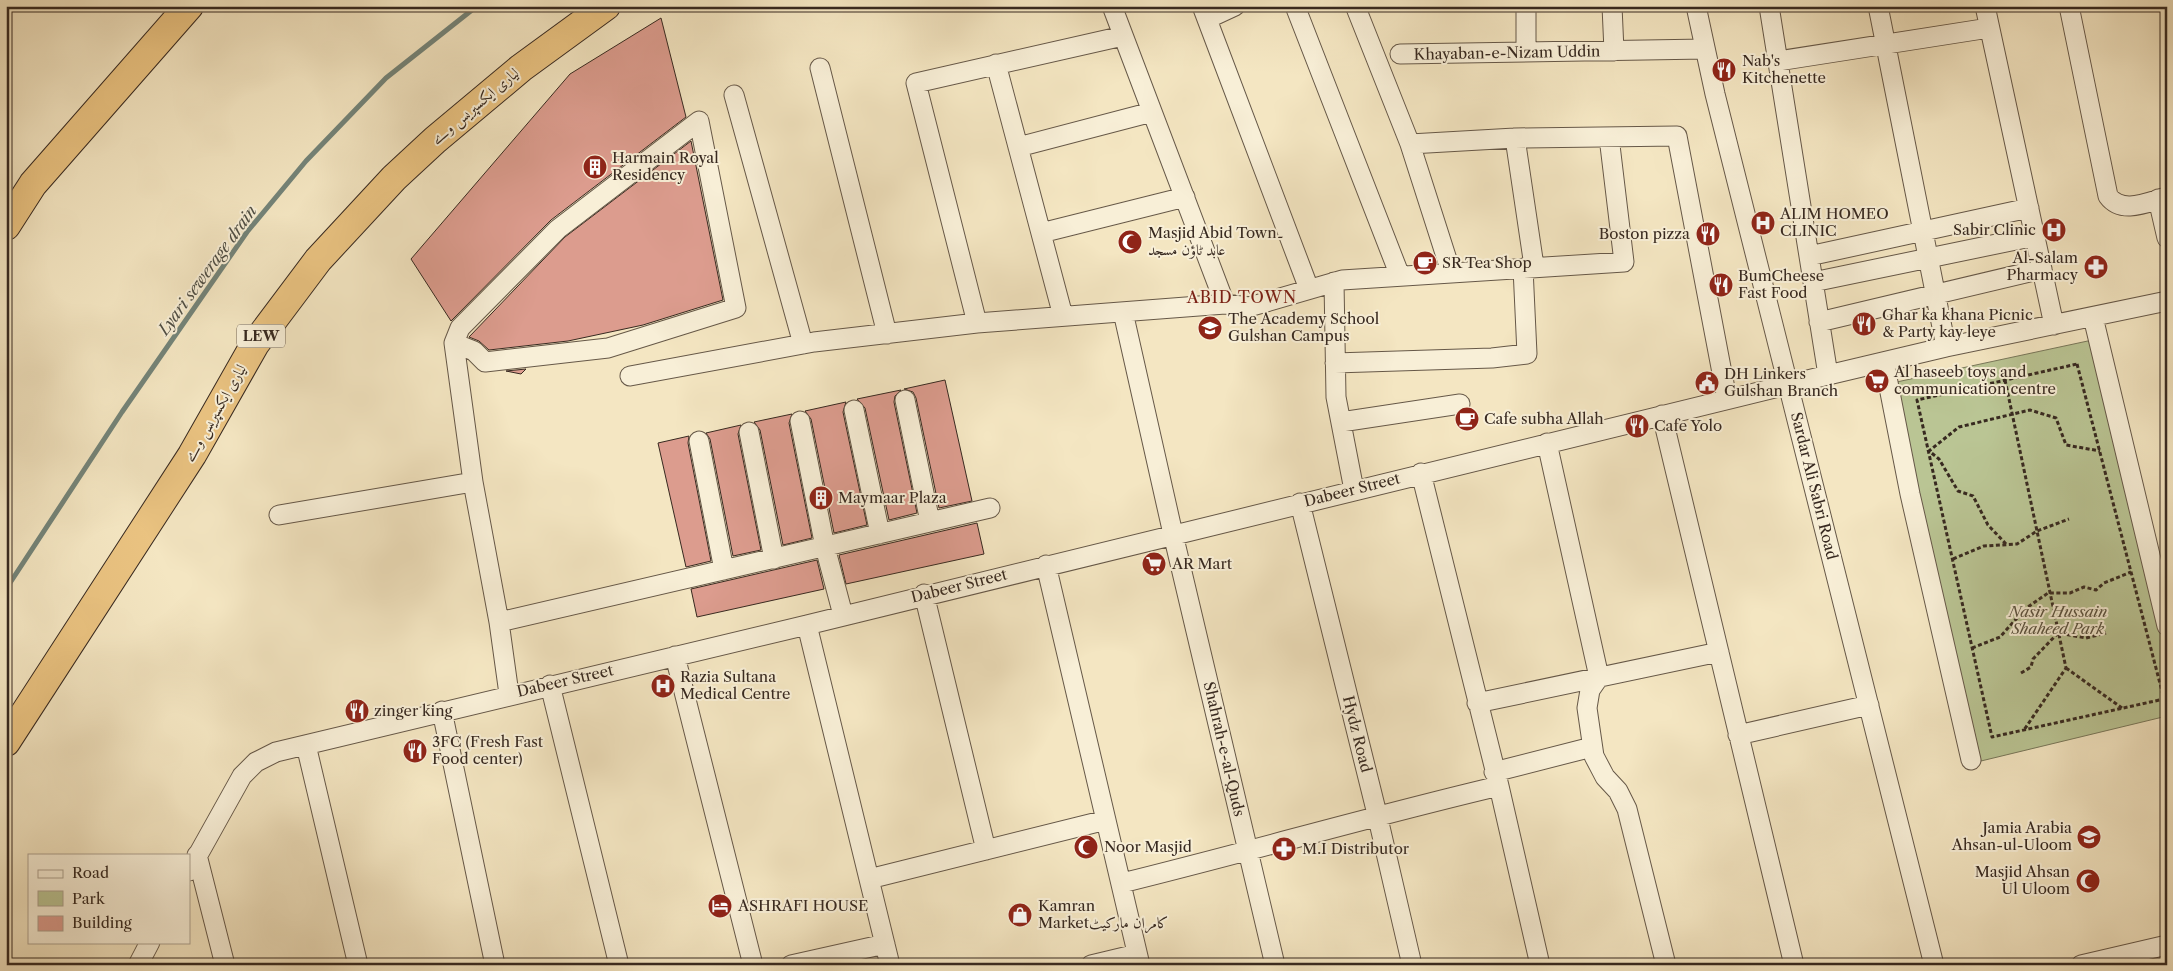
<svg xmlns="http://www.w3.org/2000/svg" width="2173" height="971" viewBox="0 0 2173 971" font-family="'Libre Caslon Text',Amiri,serif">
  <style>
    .green { fill: #bac594; stroke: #78775a }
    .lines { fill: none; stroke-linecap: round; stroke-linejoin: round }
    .stream { stroke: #748479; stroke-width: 5 }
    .building { fill: #dc9c8e; stroke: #372920 }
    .minor-casing { stroke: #665848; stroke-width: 21 }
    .highway-casing { stroke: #372920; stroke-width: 30 }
    .path { stroke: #372920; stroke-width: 3; stroke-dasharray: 4 2.5; stroke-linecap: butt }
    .minor { stroke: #f8efd7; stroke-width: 19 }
    .highway { stroke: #eac381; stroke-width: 28 }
    .labels { text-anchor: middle; stroke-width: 4; stroke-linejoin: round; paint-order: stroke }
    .shield { fill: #f8efd7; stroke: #716457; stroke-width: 1 }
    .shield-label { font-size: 14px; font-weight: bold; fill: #372920 }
    .street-label { font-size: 15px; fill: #372920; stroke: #f8efd7 }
    .poi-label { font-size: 15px; fill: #372920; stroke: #f8efd7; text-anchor: start }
    .park-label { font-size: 15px; font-style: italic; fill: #58503d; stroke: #f8efd7 }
    .water-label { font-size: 16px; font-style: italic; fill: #504f45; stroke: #f8efd7 }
    .neighbourhood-label { font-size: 16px; letter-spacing: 1px; fill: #7a1f14; stroke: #f8efd7 }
  </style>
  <rect width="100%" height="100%" fill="#f4e6c2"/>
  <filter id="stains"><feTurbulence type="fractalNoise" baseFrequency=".004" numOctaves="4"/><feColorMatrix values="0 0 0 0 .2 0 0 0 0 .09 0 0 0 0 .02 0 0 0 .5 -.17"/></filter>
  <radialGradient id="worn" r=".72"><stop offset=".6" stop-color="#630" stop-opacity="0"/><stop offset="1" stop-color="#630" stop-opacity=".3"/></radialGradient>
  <!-- green -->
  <path class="green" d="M2097 339 2167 612V716L1981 761 1892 383Z"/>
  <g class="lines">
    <!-- stream -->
    <path class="stream" d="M6 589 122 412 247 232 306 161 386 78 477 6"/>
  </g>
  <!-- building -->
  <path class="building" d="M661 18 686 117 551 220 451 321 411 259 570 74Z
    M691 141 723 300 643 325 568 341 489 350 479 341 469 337 565 237Z
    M526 369 521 374 506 371Z
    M945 380 972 501 939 508 916 398 913 392 904 389Z
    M901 390 895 396 894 402 917 513 889 520 865 408 857 399Z
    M846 402 843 412 867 525 834 533 811 419 805 411Z
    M792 414 789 423 812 538 783 545 760 430 754 422Z
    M741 425 738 434 761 550 733 556 710 439 706 433Z
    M689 436 688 443 711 561 686 567 658 443Z
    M977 523 984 554 846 584 839 555Z
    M817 560 824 589 697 617 691 589Z"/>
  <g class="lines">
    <defs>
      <path id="minor" d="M1112 6 1225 304 1249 307 1342 280 1624 262 1609 137
        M1202 6 1309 289
        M1295 6 1400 276
        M1526 6V52
        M1612 6 1614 51
        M1696 6 1715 94 1934 965
        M1769 6 1828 375
        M1878 6 1946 347
        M1985 6 2054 325
        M2069 6 2108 196C2122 215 2148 202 2167 197
        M1356 8 1410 144 1451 272
        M1207 19 1235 6
        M1400 54 1705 49
        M1778 61 1989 28
        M996 64 1063 316
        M820 68 887 334
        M734 95 803 344
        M1515 138 1534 266
        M1410 144 1515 138 1677 136 1727 399
        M1018 147 1152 112
        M2158 199 2167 238
        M1041 233 1185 197
        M1809 256 2029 208
        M1334 282 1336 397 1354 490
        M1813 282 2035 236
        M1123 312 1173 534 1275 965
        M2093 317 2167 626
        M1819 322 2042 269
        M977 323 916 83 1123 36
        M454 343 474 351 485 362 608 348 736 308 699 121 558 229 460 328 454 343 473 482 499 622 509 694
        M1884 362 1910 494 1971 760
        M1335 363 1492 358 1527 354 1523 268
        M630 376 814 342 977 323 1225 304
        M905 400 930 522
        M854 410 880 534
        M1662 415 1794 965
        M800 421 825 547 843 615
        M1341 422 1460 404
        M749 432 774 559
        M699 441 724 570
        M1547 443 1599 677 1590 690 1587 708 1594 756 1605 777 1618 791 1627 809 1666 965
        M1421 473 1499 786 1540 965
        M1300 503 1377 814 1412 965
        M279 515 473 482
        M1046 565 1140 965
        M924 594 986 850
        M499 622 990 508
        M807 625 890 965
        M675 656 753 965
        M550 685 619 965
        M1477 703 1719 652
        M442 711 495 965
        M1738 735 1869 705
        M306 745 358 965
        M1494 772 1592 747
        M197 855 225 965
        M189 871 242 776 256 762 276 752 807 625 1828 375 1946 347 2167 301
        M869 879 1106 820
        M1122 883C1248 852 1372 816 1499 786
        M138 965 150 942
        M791 965 885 944
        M1091 965 1137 954
        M2081 965 2167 945"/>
      <path id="highway" d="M6 226 33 184 189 6
        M6 742 192 455 255 344 318 260 394 178 435 140 521 68 606 6"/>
    </defs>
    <!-- minor casing -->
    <use href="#minor" class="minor-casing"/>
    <!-- highway casing -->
    <use href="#highway" class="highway-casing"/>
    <!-- path -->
    <path class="path" d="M2077 364 2164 699 1992 737 1917 400Z
      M2005 380 2066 668 2024 730
      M2006 544 1988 525 1973 496 1958 491 1939 459 1929 451 1959 427 2030 410 2056 418 2066 445 2100 451
      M1953 559 1984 546 2017 544 2037 531 2069 519
      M1972 648 2000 637 2025 609 2048 593H2070L2084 587 2096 590 2104 583 2131 572
      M2066 668 2122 708
      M2021 673 2031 667 2033 659 2058 633 2086 638 2106 633"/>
    <!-- minor -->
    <use href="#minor" class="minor"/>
    <!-- highway -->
    <use href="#highway" class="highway"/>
  </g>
  <!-- icons -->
  <defs>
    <symbol id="restaurant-disc" viewBox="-11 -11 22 22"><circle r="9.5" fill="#8f2418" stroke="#f8efd7"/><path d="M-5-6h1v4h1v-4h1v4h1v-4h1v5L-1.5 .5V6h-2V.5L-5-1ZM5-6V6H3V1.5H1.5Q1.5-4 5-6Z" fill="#fff"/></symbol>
    <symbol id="building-disc" viewBox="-11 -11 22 22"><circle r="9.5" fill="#8f2418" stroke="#f8efd7"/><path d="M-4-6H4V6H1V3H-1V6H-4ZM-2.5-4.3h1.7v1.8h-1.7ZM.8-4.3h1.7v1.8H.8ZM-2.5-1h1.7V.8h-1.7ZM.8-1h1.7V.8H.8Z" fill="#fff"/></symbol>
    <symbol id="hospital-disc" viewBox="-11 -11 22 22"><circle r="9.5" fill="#8f2418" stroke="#f8efd7"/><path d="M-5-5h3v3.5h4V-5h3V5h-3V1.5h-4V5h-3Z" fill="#fff"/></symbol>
    <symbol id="mosque-disc" viewBox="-11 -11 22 22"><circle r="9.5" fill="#8f2418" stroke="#f8efd7"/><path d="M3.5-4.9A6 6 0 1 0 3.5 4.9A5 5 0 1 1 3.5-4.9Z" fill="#fff"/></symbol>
    <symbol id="cafe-disc" viewBox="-11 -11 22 22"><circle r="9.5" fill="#8f2418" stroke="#f8efd7"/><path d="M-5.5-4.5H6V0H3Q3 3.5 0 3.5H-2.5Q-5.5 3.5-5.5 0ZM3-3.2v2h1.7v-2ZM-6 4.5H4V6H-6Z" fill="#fff"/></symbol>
    <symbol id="pharmacy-disc" viewBox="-11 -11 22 22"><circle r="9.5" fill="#8f2418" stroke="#f8efd7"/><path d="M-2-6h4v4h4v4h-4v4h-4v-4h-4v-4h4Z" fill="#fff"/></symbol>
    <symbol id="university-disc" viewBox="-11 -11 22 22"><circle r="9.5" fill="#8f2418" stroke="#f8efd7"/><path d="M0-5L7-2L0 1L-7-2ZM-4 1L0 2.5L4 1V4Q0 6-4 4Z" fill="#fff"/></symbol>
    <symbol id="supermarket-disc" viewBox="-11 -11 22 22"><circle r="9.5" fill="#8f2418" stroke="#f8efd7"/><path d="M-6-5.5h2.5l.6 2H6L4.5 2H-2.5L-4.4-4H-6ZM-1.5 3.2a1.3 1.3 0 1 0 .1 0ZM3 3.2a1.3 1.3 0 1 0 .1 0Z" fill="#fff"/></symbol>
    <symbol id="civic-disc" viewBox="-11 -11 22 22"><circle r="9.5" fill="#8f2418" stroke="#f8efd7"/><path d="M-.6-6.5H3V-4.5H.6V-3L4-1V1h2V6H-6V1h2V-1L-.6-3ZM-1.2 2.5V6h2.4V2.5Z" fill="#fff"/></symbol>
    <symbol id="hotel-disc" viewBox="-11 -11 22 22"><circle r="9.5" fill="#8f2418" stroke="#f8efd7"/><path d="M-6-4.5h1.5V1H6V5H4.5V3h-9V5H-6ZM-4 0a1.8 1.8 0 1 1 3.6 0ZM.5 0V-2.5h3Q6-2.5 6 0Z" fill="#fff"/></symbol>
    <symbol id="shop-disc" viewBox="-11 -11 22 22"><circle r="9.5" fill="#8f2418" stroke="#f8efd7"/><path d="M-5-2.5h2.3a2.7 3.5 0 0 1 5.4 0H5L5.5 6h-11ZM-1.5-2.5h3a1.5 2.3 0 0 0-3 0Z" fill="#fff"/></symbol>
  </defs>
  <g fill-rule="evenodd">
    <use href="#restaurant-disc" x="1710" y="56" width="28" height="28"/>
    <use href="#building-disc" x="581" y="153" width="28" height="28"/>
    <use href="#hospital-disc" x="1749" y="209" width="28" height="28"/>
    <use href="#hospital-disc" x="2040" y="216" width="28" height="28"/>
    <use href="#restaurant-disc" x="1694" y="220" width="28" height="28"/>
    <use href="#mosque-disc" x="1116" y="228" width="28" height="28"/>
    <use href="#cafe-disc" x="1411" y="249" width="28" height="28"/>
    <use href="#pharmacy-disc" x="2082" y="253" width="28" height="28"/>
    <use href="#restaurant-disc" x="1707" y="271" width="28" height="28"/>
    <use href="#restaurant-disc" x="1850" y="310" width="28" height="28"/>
    <use href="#university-disc" x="1196" y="314" width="28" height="28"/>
    <use href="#supermarket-disc" x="1863" y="367" width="28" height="28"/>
    <use href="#civic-disc" x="1693" y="369" width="28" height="28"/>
    <use href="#cafe-disc" x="1453" y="405" width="28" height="28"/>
    <use href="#restaurant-disc" x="1623" y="412" width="28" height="28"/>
    <use href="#building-disc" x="807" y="484" width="28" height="28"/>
    <use href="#supermarket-disc" x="1140" y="550" width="28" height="28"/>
    <use href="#hospital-disc" x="649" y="672" width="28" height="28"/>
    <use href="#restaurant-disc" x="343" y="697" width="28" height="28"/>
    <use href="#restaurant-disc" x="401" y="737" width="28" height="28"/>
    <use href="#university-disc" x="2075" y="823" width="28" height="28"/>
    <use href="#mosque-disc" x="1072" y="833" width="28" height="28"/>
    <use href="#pharmacy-disc" x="1270" y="835" width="28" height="28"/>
    <use href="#mosque-disc" x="2074" y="867" width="28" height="28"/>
    <use href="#hotel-disc" x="706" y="892" width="28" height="28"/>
    <use href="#shop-disc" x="1006" y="901" width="28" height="28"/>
  </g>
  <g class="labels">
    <!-- shield labels -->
    <rect class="shield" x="237" y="324.5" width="48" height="23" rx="4"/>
    <g class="shield-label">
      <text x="261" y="341">LEW</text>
    </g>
    <!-- street labels -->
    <g class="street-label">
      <text transform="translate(1507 53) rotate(-1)" y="5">Khayaban-e-Nizam Uddin</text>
      <text transform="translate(475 106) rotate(-40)" y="5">لیاری ایکسپریس وے</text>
      <text transform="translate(215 413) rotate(-60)" y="5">لیاری ایکسپریس وے</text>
      <text transform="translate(1814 486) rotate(76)" y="5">Sardar Ali Sabri Road</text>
      <text transform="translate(1352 490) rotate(-14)" y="5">Dabeer Street</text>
      <text transform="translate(959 586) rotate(-14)" y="5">Dabeer Street</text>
      <text transform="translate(565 681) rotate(-13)" y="5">Dabeer Street</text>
      <text transform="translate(1357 734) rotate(76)" y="5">Hydz Road</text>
      <text transform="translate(1224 749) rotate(77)" y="5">Shahrah-e-al-Quds</text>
    </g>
    <!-- poi labels -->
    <g class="poi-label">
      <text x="1742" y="66">Nab's<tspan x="1742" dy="17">Kitchenette</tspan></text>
      <text x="612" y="163">Harmain Royal<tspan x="612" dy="17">Residency</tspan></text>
      <text x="1780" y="219">ALIM HOMEO<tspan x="1780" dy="17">CLINIC</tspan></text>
      <text x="2036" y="235" text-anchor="end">Sabir Clinic</text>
      <text x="1148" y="238">Masjid Abid Town۔<tspan x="1148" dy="17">عابد ٹاؤن مسجد</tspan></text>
      <text x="1690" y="239" text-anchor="end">Boston pizza</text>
      <text x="2078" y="263" text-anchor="end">Al-Salam<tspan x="2078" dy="17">Pharmacy</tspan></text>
      <text x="1442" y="268">SR Tea Shop</text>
      <text x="1738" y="281">BumCheese<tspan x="1738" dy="17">Fast Food</tspan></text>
      <text x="1882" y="320">Ghar ka khana Picnic<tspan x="1882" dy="17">&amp; Party kay leye</tspan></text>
      <text x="1228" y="324">The Academy School<tspan x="1228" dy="17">Gulshan Campus</tspan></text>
      <text x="1894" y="377">Al haseeb toys and<tspan x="1894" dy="17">communication centre</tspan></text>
      <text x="1724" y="379">DH Linkers<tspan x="1724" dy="17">Gulshan Branch</tspan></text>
      <text x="1484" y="424">Cafe subha Allah</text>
      <text x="1654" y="431">Cafe Yolo</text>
      <text x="838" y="503">Maymaar Plaza</text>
      <text x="1172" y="569">AR Mart</text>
      <text x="680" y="682">Razia Sultana<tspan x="680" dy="17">Medical Centre</tspan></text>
      <text x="374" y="716">zinger king</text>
      <text x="432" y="747">3FC (Fresh Fast<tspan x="432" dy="17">Food center)</tspan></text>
      <text x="2072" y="833" text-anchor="end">Jamia Arabia<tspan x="2072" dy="17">Ahsan-ul-Uloom</tspan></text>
      <text x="1104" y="852">Noor Masjid</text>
      <text x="1302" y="854">M.I Distributor</text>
      <text x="2070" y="877" text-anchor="end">Masjid Ahsan<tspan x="2070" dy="17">Ul Uloom</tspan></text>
      <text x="738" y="911">ASHRAFI HOUSE</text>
      <text x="1038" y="911">Kamran<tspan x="1038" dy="17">Marketکامران مارکیٹ</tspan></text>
    </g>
    <!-- park labels -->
    <g class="park-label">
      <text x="2058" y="617">Nasir Hussain<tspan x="2058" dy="17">Shaheed Park</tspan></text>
    </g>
    <!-- water labels -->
    <g class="water-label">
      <text transform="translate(207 270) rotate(-54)" y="6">Lyari sewerage drain</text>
    </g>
    <!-- neighbourhood labels -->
    <g class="neighbourhood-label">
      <text x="1242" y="303">ABID TOWN</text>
    </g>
  </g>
  <!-- margin -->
  <rect width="2173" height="971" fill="none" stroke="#f4e6c2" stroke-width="25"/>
  <rect x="8" y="8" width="2158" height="956" fill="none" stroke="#372920" stroke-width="2.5"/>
  <rect x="12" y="12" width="2148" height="946" fill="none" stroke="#372920"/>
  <!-- legend -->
  <rect x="28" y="854" width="162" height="90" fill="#f8efd7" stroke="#aba08e"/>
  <rect x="38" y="870" width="25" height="8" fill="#f8efd7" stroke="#aba08e"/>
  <text x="72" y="878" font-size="15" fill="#372920">Road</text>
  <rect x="38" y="891" width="25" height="15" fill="#bac594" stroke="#aba08e"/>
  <text x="72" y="904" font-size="15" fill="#372920">Park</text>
  <rect x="38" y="916" width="25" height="15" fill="#dc9c8e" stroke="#aba08e"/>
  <text x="72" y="928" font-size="15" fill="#372920">Building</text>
  <rect width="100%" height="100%" filter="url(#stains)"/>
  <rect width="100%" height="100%" fill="url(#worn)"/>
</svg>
